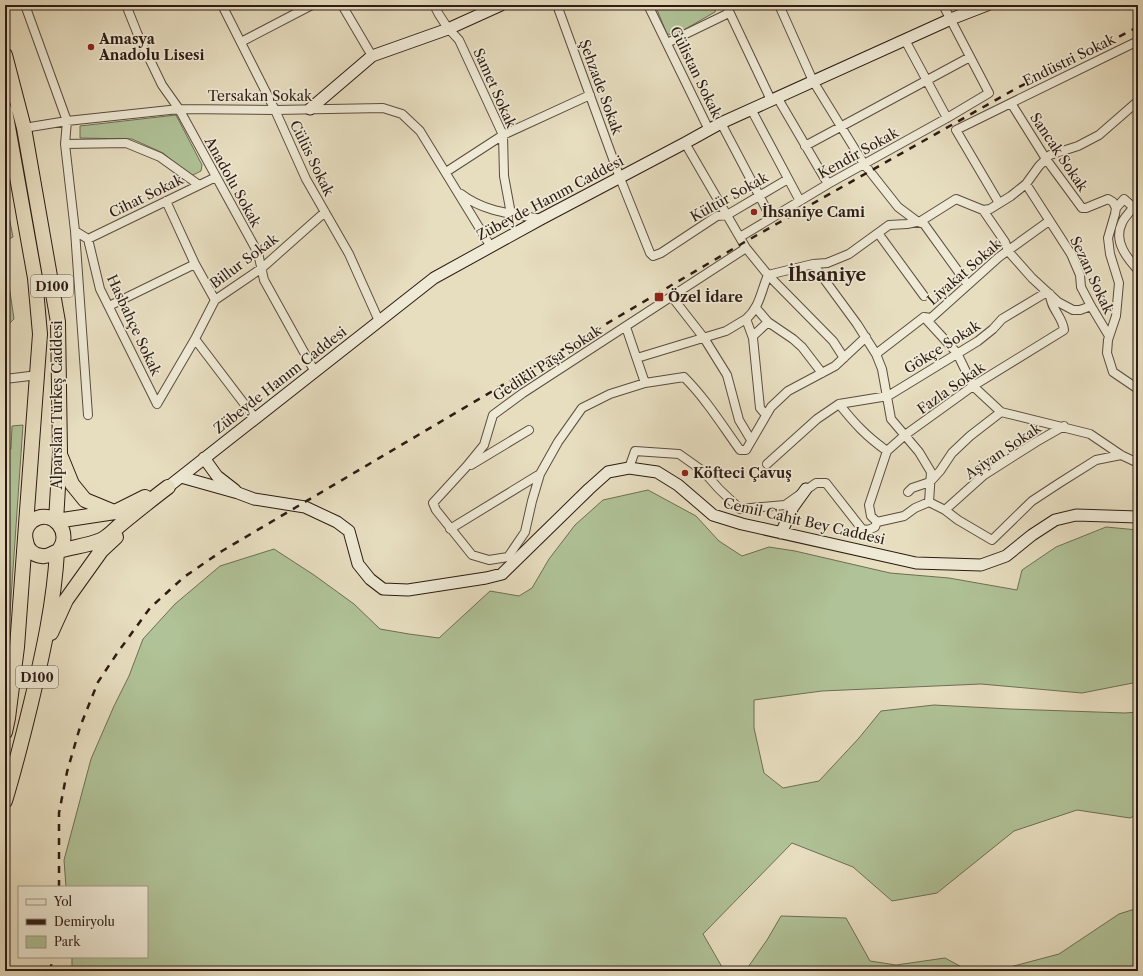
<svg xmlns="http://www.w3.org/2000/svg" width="1143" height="976" viewBox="0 0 1143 976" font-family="'Libre Caslon Text',serif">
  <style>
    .green { fill: #b0c297; stroke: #6e6e56 }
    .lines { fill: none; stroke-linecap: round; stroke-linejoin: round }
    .street-casing { stroke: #5c4c3f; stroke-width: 10 }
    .secondary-casing { stroke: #2d1b14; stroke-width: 13 }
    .highway-casing { stroke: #2d1b14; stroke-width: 16 }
    .street { stroke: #efead6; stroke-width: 8 }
    .secondary { stroke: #efead6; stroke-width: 11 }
    .highway { stroke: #e7dec0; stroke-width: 14 }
    .rail { stroke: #2d1b14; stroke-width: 2.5; stroke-dasharray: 7 7; stroke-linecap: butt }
    .poi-dot { fill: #8f2418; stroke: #efead6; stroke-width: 1.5 }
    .labels { text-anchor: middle; stroke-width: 3.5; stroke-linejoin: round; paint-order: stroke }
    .shield { fill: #efead6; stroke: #67594e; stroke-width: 1 }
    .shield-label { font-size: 13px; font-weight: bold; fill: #2d1b14 }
    .poi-label { font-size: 14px; font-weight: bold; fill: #2d1b14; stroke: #efead6; text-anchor: start }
    .street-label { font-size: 14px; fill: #2d1b14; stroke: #efead6 }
    .district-label { font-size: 18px; font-weight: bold; fill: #2d1b14; stroke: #efead6 }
  </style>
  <rect width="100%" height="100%" fill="#e7dec0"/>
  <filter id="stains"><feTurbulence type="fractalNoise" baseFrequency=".005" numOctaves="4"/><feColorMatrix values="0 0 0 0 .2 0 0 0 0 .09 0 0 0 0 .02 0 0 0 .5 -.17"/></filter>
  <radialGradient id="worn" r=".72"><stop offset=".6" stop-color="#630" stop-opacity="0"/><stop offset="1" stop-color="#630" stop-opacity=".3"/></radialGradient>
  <!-- green -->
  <path class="green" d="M655 5H717L715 12 675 35 667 34Z
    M176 115 202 165 201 171 191 176 163 153 132 139 80 138V126Z
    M5 196 13 237 5 241Z
    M5 258 14 319 9 324 5 325Z
    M23 425 10 613 5 659V450L11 449 12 426Z
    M648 490 696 516 719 541 742 556 769 547 795 551 890 573 949 578 1017 590 1022 570 1056 547 1106 527 1138 530V682L1082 693 981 684 822 691 754 700V728L764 773 783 788 819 781 859 738 881 711 934 705 1010 709 1125 713 1138 712V814L1130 818 1077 810 1014 831 937 893 892 901 853 867 792 843 703 934 722 967 746 970 767 940 781 916 846 918 870 961 896 965 945 958 969 971H72V957H147V887H66L64 860 91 759 114 706 129 676 143 639 175 604 220 566 274 549 314 575 354 604 380 629 409 634 439 638 490 591 519 596 532 588 549 559 575 525 603 500Z
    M1138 908V971H995L1059 954 1119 914Z"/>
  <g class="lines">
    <defs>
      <path id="street" d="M25 5 67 121 65 144 75 231 88 239 100 289 157 404
        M126 5 138 35 162 85 179 109 258 253 264 280 315 372
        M222 5 275 110 306 179 349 254 379 321
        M342 5 372 56
        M434 5C440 18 448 29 459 40L503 135 504 176 511 214
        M557 5 620 178 650 253 653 256 661 253 717 216 727 215 788 179
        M648 5 709 130
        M726 5 771 100
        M779 5 813 81 864 164 898 207 918 222 924 224 968 285
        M905 40 947 118
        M241 42 312 5
        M667 43 729 13
        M777 97 828 184
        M1011 103 1138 41
        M751 109 800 201
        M721 123 771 218
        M24 128 67 121 179 109 275 110 383 108 402 114 420 131 491 247
        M685 143 746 248 768 275 833 341 844 358
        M65 144 126 143 160 157 199 185
        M805 146 970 57
        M446 172 503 135 590 95
        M1026 184 1071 254 1080 275 1081 287 1091 306 1109 336
        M461 194C484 212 513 214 541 219
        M166 201 195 264 215 300
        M999 203 956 130 1011 103 1046 159 1082 208H1086L1108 199 1113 202 1116 208 1115 214 1108 238 1110 254 1119 283 1116 316 1108 340 1107 353 1113 372 1135 387
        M1116 208 1124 199 1133 207C1130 213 1124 217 1122 223 1113 241 1127 258 1138 270
        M983 210 1005 242 1008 251 1032 278 1058 302 1073 310H1080L1091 306
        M75 231 88 415
        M878 233 924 296
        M740 237 828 184 947 118 989 93 943 5
        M88 239 216 177
        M813 264 857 324 876 354 882 369 891 419 919 452 931 472 929 502
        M768 275 813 264 827 263 849 254 889 225 907 224 921 221 956 199 983 210 990 209 1011 196 1026 184 1039 166 1050 155 1078 146 1099 135 1138 101
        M672 297 704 338 727 375 739 420 751 440
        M109 306 195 264
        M756 308 768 322 793 339 802 347 822 373
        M924 317 957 353 973 386 1001 412 1090 434 1121 455 1138 463
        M626 327 645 383
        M753 336 768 322
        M195 339 255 418
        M876 354 924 317 931 318 999 257 1049 221
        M637 358 726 331 746 319
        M5 379 38 375
        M157 404 195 339 215 300 262 268 325 212
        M839 404C855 424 866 436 887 451
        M766 415 760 408 753 338 746 319C760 307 761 291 768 275
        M767 464 817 419 839 404 888 396 978 341 993 329 1002 319 1047 292
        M471 465 529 430
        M629 468 635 451 679 454 703 471 719 489 740 509 785 505 816 483H826L862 529 868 530 875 527 877 522 904 516 915 508 929 502 945 510 984 475 1036 442 1064 426
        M540 474 532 501 525 532 508 557 489 560 472 555 436 510 433 503 466 467 484 445 493 415 523 393 746 248
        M908 492 912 488 930 482 940 471 952 453 970 436 1001 412
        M945 510 958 520 992 540 1032 501 1061 482 1096 460 1121 455
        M877 522 871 516 869 505 887 451 905 435 973 386 1064 330C1063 317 1050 308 1050 294
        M450 529 540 474 558 442 582 408 610 394 645 383 684 377C706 399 722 425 740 450H746L771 407 788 391 835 366 866 337"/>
      <path id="secondary" d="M310 109 372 56 448 29 501 5
        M204 458 217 476 235 490
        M181 477 238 493 254 499 305 507 337 522 349 531 358 564 370 579 383 589 408 590 486 578 502 574 589 489 608 472 629 468 657 472 678 485 713 515 742 524 916 563 981 565 1006 556 1032 535 1055 520 1076 515 1138 517
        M168 487 434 278 541 219 685 143 721 123 951 19 987 5
        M781 533 793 507 806 489"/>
      <path id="highway" d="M5 55 24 128 58 322 60 453 56 521
        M5 110 35 278 40 334 17 647 8 718 5 732
        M61 457 72 484 85 500 114 512
        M56 521 115 512 145 497
        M57 552C75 534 52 506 32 521 26 526 24 534 26 541 27 549 33 555 42 556 48 557 51 554 56 552 71 547 87 546 101 540 108 537 114 530 120 525 136 512 152 499 168 487
        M51 633 66 600 101 551 116 537
        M5 801C15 768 23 736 31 703 43 653 54 603 57 552"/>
    </defs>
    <!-- street casing -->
    <use href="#street" class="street-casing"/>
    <!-- secondary casing -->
    <use href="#secondary" class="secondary-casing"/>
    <!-- highway casing -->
    <use href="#highway" class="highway-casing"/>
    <!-- street -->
    <use href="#street" class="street"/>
    <!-- secondary -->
    <use href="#secondary" class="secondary"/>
    <!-- highway -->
    <use href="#highway" class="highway"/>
    <!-- rail -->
    <path class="rail" d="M59 887V813L67 772 80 727 98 682 118 652 150 608 184 577 222 551 743 243 1017 88 1138 27
      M50 971 53 957"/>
  </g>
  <!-- markers -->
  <g class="poi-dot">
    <circle cx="91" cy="47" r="4"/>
    <circle cx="754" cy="212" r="4"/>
    <rect x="654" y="292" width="10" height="10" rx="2"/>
    <circle cx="685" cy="473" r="4"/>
  </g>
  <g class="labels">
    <!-- shield labels -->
    <g class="shield">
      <rect x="31" y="275" width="42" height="22" rx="3"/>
      <rect x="16" y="666" width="42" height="22" rx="3"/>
    </g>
    <g class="shield-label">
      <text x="52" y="291">D100</text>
      <text x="37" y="682">D100</text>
    </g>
    <!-- poi labels -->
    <g class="poi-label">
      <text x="99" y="44">Amasya<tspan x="99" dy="16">Anadolu Lisesi</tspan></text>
      <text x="762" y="217">İhsaniye Cami</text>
      <text x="668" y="302">Özel İdare</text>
      <text x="693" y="478">Köfteci Çavuş</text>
    </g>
    <!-- street labels -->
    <g class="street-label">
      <text transform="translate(1069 60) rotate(-26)" y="5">Endüstri Sokak</text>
      <text transform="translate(696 72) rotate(64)" y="5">Gülistan Sokak</text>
      <text transform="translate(601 87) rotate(70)" y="5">Şehzade Sokak</text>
      <text transform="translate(495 88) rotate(66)" y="5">Samet Sokak</text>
      <text x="260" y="101">Tersakan Sokak</text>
      <text transform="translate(1059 152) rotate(56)" y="5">Sancak Sokak</text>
      <text transform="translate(858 153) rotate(-29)" y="5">Kendir Sokak</text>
      <text transform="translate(312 158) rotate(64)" y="5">Cülüs Sokak</text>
      <text transform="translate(233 182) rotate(61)" y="5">Anadolu Sokak</text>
      <text transform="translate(146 196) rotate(-26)" y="5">Cihat Sokak</text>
      <text transform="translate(729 197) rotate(-29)" y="5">Kültür Sokak</text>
      <text transform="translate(550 198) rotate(-28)" y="5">Zübeyde Hanım Caddesi</text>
      <text transform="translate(244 261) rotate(-37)" y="5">Billur Sokak</text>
      <text transform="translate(964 272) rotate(-41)" y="5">Liyakat Sokak</text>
      <text transform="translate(1092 275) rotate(65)" y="5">Sezan Sokak</text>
      <text transform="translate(134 325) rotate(65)" y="5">Hasbahçe Sokak</text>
      <text transform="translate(942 347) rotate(-32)" y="5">Gökçe Sokak</text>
      <text transform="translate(547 363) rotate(-33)" y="5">Gedikli Paşa Sokak</text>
      <text transform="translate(280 380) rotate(-38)" y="5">Zübeyde Hanım Caddesi</text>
      <text transform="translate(951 388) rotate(-35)" y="5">Fazla Sokak</text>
      <text transform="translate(57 405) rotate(-90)" y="5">Alparslan Türkeş Caddesi</text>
      <text transform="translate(1003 451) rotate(-34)" y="5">Aşiyan Sokak</text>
      <text transform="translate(804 521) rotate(13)" y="5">Cemil Cahit Bey Caddesi</text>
    </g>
    <!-- district labels -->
    <g class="district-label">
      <text x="827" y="281">İhsaniye</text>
    </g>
  </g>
  <!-- margin -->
  <rect width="1143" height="976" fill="none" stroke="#e7dec0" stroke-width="20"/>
  <rect x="6" y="6" width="1131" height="964" fill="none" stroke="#2d1b14" stroke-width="2"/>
  <rect x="10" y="10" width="1123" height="956" fill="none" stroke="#2d1b14"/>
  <!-- legend -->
  <rect x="18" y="886" width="130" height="72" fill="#efead6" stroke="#a19788"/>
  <rect x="26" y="899" width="20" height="6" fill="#efead6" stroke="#a19788"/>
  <text x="54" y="906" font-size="12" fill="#2d1b14">Yol</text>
  <rect x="26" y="919" width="20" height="6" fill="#2d1b14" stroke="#a19788"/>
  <text x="54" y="926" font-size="12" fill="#2d1b14">Demiryolu</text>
  <rect x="26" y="936" width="20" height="12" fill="#b0c297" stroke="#a19788"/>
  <text x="54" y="946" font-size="12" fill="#2d1b14">Park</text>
  <rect width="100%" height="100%" filter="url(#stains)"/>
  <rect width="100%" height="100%" fill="url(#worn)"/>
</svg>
